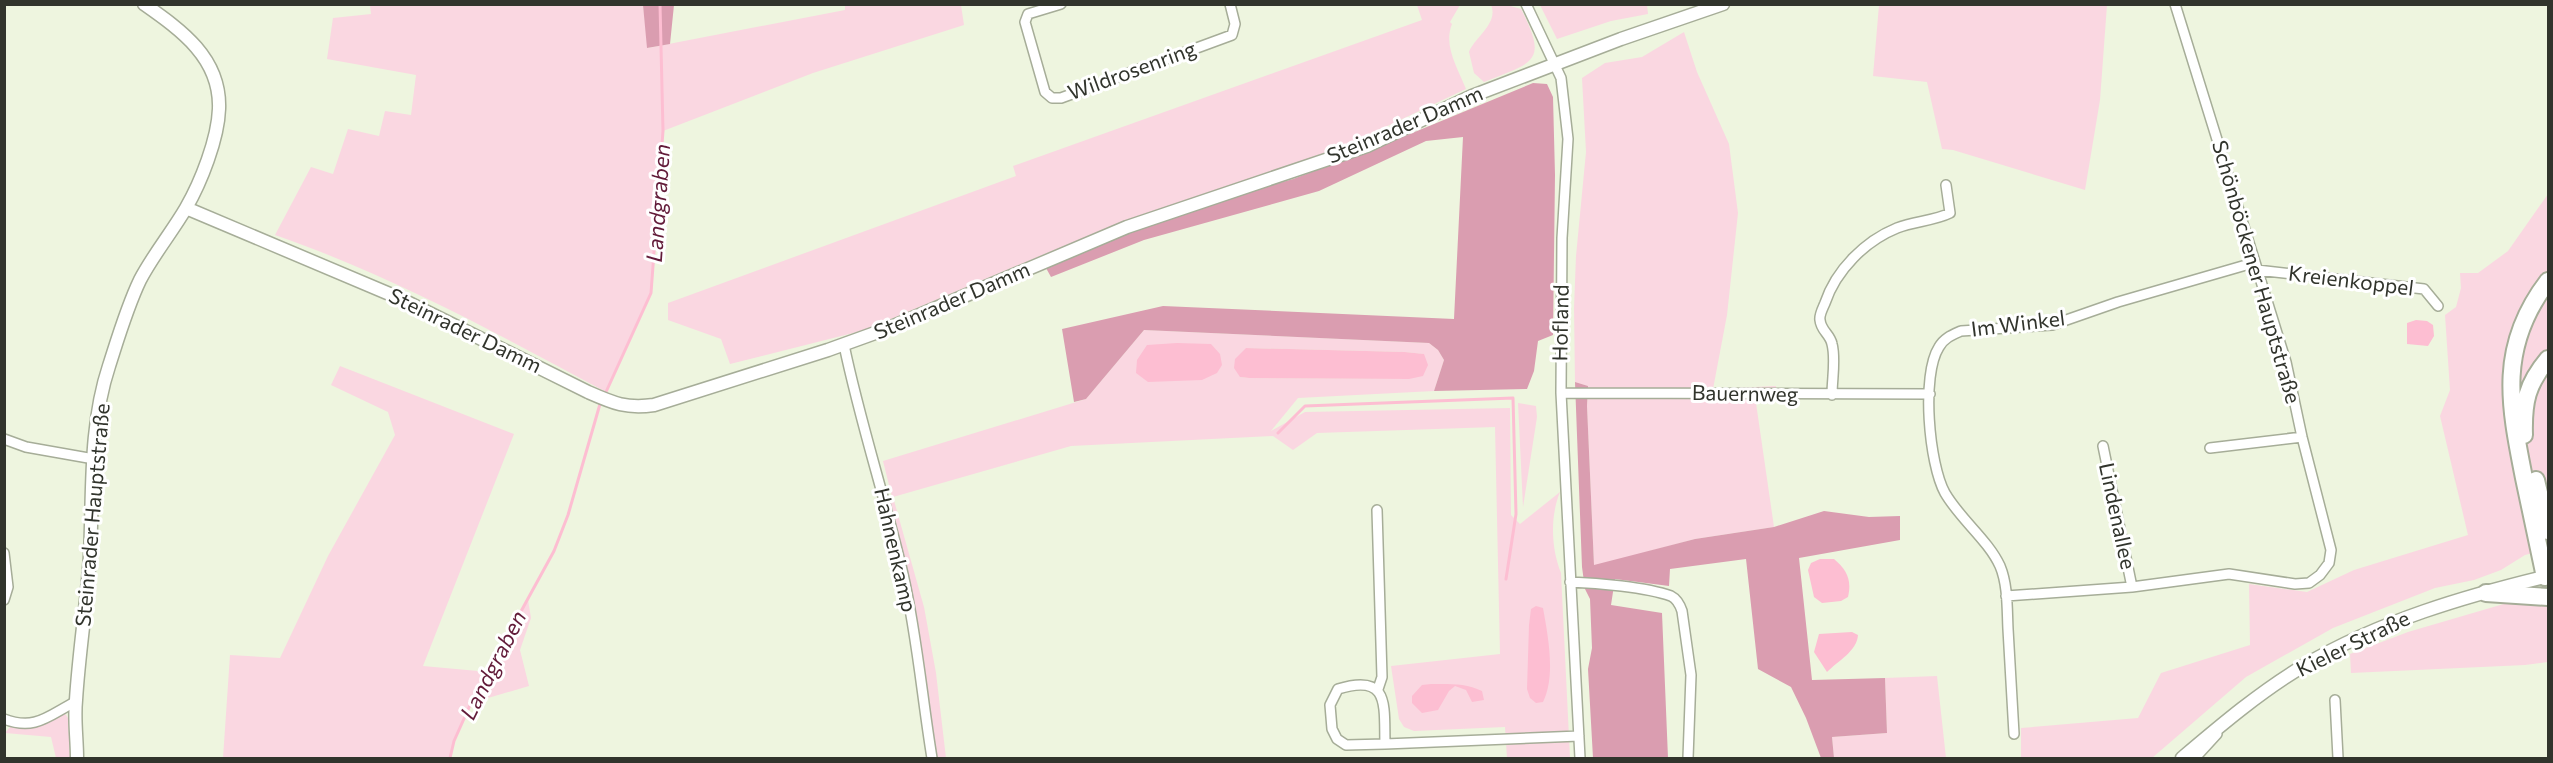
<svg xmlns="http://www.w3.org/2000/svg" width="2553" height="763" viewBox="0 0 2553 763" font-family="Commissioner,sans-serif">
  <style>
    .green { fill: #fad7e1; fill-rule: evenodd }
    .forest { fill: #da9db0 }
    .water { fill: #fdbed2 }
    .lines { fill: none; stroke-linecap: round; stroke-linejoin: round }
    .stream { stroke: #fdbed2; stroke-width: 3 }
    .minor-casing { stroke: #a6ad98; stroke-width: 12 }
    .secondary-casing { stroke: #a6ad98; stroke-width: 15 }
    .motorway-casing { stroke: #a6ad98; stroke-width: 20 }
    .minor { stroke: #fff; stroke-width: 9 }
    .secondary { stroke: #fff; stroke-width: 12 }
    .motorway { stroke: #fff; stroke-width: 16 }
    .labels { text-anchor: middle; stroke-width: 6; stroke-linejoin: round; paint-order: stroke }
    .street-label { font-size: 21px; fill: #31342c; stroke: #fff }
    .water-label { font-size: 22px; font-style: italic; fill: #621b39; stroke: #fff }
  </style>
  <rect width="100%" height="100%" fill="#eef5df"/>
  <!-- green -->
  <path class="green" d="M370 5H643L648 48 845 10V5H961L964 25 813 73 663 131 651 293 606 392C498 334 391 275 275 235L311 167 333 174 348 129 379 136 385 111 411 115 416 75 327 59 333 18 371 14Z
    M1417 5H1460L1450 22 1452 24C1443 46 1458 68 1466 89L1347 145 1052 251 865 330 730 364 721 339 668 320V303L1016 176 1013 166 1422 20Z
    M1491 5H1507L1521 9C1549 63 1533 62 1484 82L1474 73 1469 52C1474 38 1499 23 1491 5Z
    M1540 5H1647L1648 14 1611 21 1557 39Z
    M1879 5H2107L2100 100 2085 190 1953 150 1942 149 1927 82 1873 76Z
    M1684 32 1697 72 1729 144 1738 213 1727 315 1713 389 1776 386V399L1756 403 1774 527 1695 539 1594 566 1587 406 1588 386 1575 382 1574 308 1576 256 1586 152 1582 78 1605 63 1642 57Z
    M2548 194V549L2525 555 2501 570 2474 580 2435 588 2333 628 2246 677 2152 758H2003L2021 757V728L2138 718 2161 673 2250 645 2249 584 2307 592 2354 570 2468 535 2440 416 2450 390 2445 315 2456 307 2461 288 2460 273H2478L2508 251Z
    M1144 330 1429 343 1438 350 1444 360 1434 391 1298 398 1271 431 1305 412 1510 408 1511 515 1520 524 1560 492C1550 516 1551 548 1561 573L1570 758H1507L1505 727 1414 731 1404 727 1399 719 1391 666 1500 654 1495 427 1317 433 1293 450 1273 436 1071 446 893 497 924 607 936 673 946 758H935L887 499 892 497 883 461 1086 399ZM1246 348 1405 352 1423 354 1409 379 1249 378 1240 377Z
    M340 366 514 434 423 666 489 672 528 600 531 618 520 650 529 686 471 703 454 741 450 758H223L230 655 280 658 328 556 395 435 388 412 331 385Z
    M1518 403 1536 406 1537 417 1523 507Z
    M2548 591V662L2525 665 2351 673 2350 654 2408 632Z
    M1937 676 1946 758H1834L1832 737 1887 733 1885 678Z
    M64 712 68 718 70 758H56L51 737 5 733 10 727C31 729 45 721 64 712Z"/>
  <!-- forest -->
  <path class="forest" d="M643 5H674L670 44 647 48Z
    M1533 83 1547 84 1553 97 1555 175 1553 335 1538 341 1534 371 1527 389 1434 391 1444 360 1438 350 1429 343 1144 330 1086 399 1074 402 1062 329 1163 306 1454 319 1463 137 1426 141 1319 191 1144 240 1051 277 1046 268 1098 243 1211 203 1293 179 1376 148Z
    M1575 382 1588 386 1587 406 1594 565 1695 539 1774 527 1824 511 1869 517 1900 516V540L1799 558 1812 680 1885 678 1887 733 1832 737 1834 758H1821L1806 718 1791 687 1758 669 1746 559 1670 569 1669 586 1615 579 1611 605 1662 613 1668 758H1593L1588 669 1592 648 1590 599 1585 589 1582 567Z"/>
  <!-- water -->
  <path class="water" d="M2416 320 2427 321 2433 325 2434 336 2428 346 2407 344V323Z
    M1177 343 1211 344 1220 354 1222 365 1217 373 1202 380 1148 382 1136 373 1137 360 1147 345Z
    M1246 348 1405 352 1424 354 1428 365 1423 376 1409 379 1249 378 1240 377 1234 368 1235 359Z
    M1820 559H1834C1847 570 1852 580 1848 597L1841 601 1822 603 1814 597 1808 570 1811 563Z
    M1536 606 1543 608C1548 636 1556 676 1543 702L1536 703 1530 698 1527 689 1529 625 1531 609Z
    M1852 632 1858 635C1857 651 1838 661 1827 672L1814 652 1819 634Z
    M1431 684C1449 684 1466 683 1482 691L1484 700 1472 702 1466 690 1455 686 1449 691 1438 710 1422 713 1412 703V696L1422 685Z"/>
  <g class="lines">
    <!-- stream -->
    <path class="stream" d="M606 392 651 293 663 131 660 4
      M1278 433 1305 406 1513 398 1516 514 1506 579
      M450 758 454 741 471 703 554 551 568 515 600 404"/>
    <defs>
      <path id="minor" d="M1061 4 1028 14 1025 22 1045 92 1052 98H1061L1232 35 1235 24 1230 4
        M1526 4 1561 78 1568 139 1562 238 1561 393 1580 758
        M2257 270 2424 289 2438 306
        M844 345C860 422 885 497 903 574 917 635 922 697 932 758
        M1561 393 1930 394
        M1832 395C1832 379 1836 359 1832 344 1830 334 1821 331 1820 320 1819 315 1823 308 1825 303 1836 270 1865 241 1897 228 1914 221 1934 221 1950 213L1946 185
        M4 439 26 447 94 459
        M2103 446 2132 587
        M2210 448 2302 437
        M1377 510 1382 677 1378 689
        M4 553 8 587 4 600
        M1570 582C1597 583 1646 587 1671 596 1677 599 1680 605 1682 611L1691 675 1688 758
        M2006 596 2132 587 2229 574 2295 584 2309 583 2320 575 2329 563 2331 550 2302 437 2286 362 2175 4
        M2335 700 2338 758
        M4 719C35 731 48 716 75 702
        M2014 734C2012 699 2010 664 2008 629 2007 609 2008 585 2000 566 1988 540 1960 519 1945 493 1929 464 1921 375 1939 347 1944 338 1952 335 1961 331L2052 325 2118 302 2253 263
        M1385 744 1346 745 1337 739 1332 729 1330 705 1338 689C1390 673 1384 705 1385 744L1579 736
        M2195 758 2217 734"/>
      <path id="secondary" d="M186 208 399 298 588 392C613 403 626 409 654 405L828 350 889 328 1127 227 1367 146 1472 96 1621 39 1723 4
        M77 758C77 739 74 719 76 700 79 651 87 603 90 555 93 493 89 426 109 366 118 338 127 307 140 280 153 255 172 232 186 208 201 182 218 139 219 109 221 58 181 30 144 4
        M2182 758C2221 725 2261 691 2305 665 2380 621 2465 596 2548 576"/>
      <path id="motorway" d="M2524 435C2523 402 2527 384 2548 359
        M2536 480 2548 531
        M2545 577C2538 544 2531 511 2524 478 2509 403 2498 346 2548 281
        M2486 593 2548 597"/>
    </defs>
    <!-- minor casing -->
    <use href="#minor" class="minor-casing"/>
    <!-- secondary casing -->
    <use href="#secondary" class="secondary-casing"/>
    <!-- motorway casing -->
    <use href="#motorway" class="motorway-casing"/>
    <!-- minor -->
    <use href="#minor" class="minor"/>
    <!-- secondary -->
    <use href="#secondary" class="secondary"/>
    <!-- motorway -->
    <use href="#motorway" class="motorway"/>
  </g>
  <g class="labels">
    <!-- street labels -->
    <g class="street-label">
      <text transform="translate(1132 71) rotate(-20)" y="7">Wildrosenring</text>
      <text transform="translate(1405 125) rotate(-23)" y="7">Steinrader Damm</text>
      <text transform="translate(2256 272) rotate(74)" y="7">Schönböckener Hauptstraße</text>
      <text transform="translate(2351 281) rotate(7)" y="7">Kreienkoppel</text>
      <text transform="translate(952 301) rotate(-23)" y="7">Steinrader Damm</text>
      <text transform="translate(1561 323) rotate(-89)" y="7">Hofland</text>
      <text transform="translate(2018 324) rotate(-7)" y="7">Im Winkel</text>
      <text transform="translate(465 331) rotate(26)" y="7">Steinrader Damm</text>
      <text transform="translate(1745 394) rotate(1)" y="7">Bauernweg</text>
      <text transform="translate(93 515) rotate(-85)" y="7">Steinrader Hauptstraße</text>
      <text transform="translate(2117 516) rotate(78)" y="7">Lindenallee</text>
      <text transform="translate(895 550) rotate(77)" y="7">Hahnenkamp</text>
      <text transform="translate(2353 644) rotate(-26)" y="7">Kieler Straße</text>
    </g>
    <!-- water labels -->
    <g class="water-label">
      <text transform="translate(658 203) rotate(-86)" y="8">Landgraben</text>
      <text transform="translate(493 665) rotate(-63)" y="8">Landgraben</text>
    </g>
  </g>
  <!-- border -->
  <rect width="2553" height="763" fill="none" stroke="#31342c" stroke-width="12"/>
</svg>
